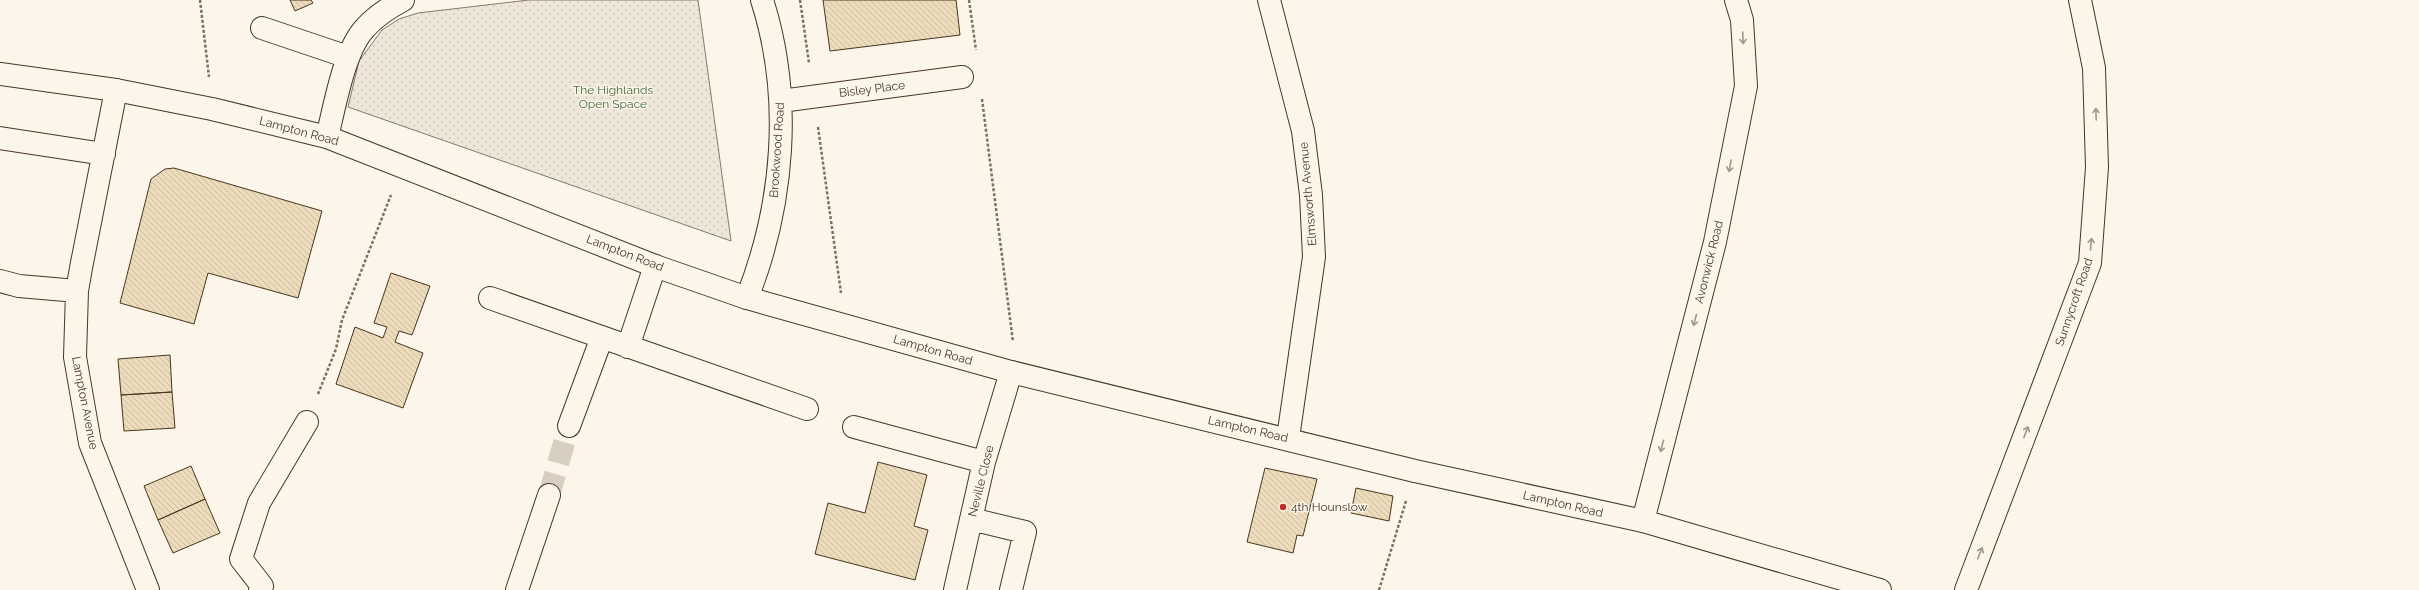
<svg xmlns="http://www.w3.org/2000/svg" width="2419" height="590" viewBox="0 0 2419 590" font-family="Raleway,sans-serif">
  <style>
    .green { fill: url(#green-dots); stroke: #887966 }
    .building { fill: url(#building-back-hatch); stroke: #4a3520 }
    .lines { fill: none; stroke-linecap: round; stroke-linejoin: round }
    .minor-tunnel { stroke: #d8cfc1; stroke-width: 22; stroke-dasharray: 22 11; stroke-linecap: butt }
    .minor-casing { stroke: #4a3520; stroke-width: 24 }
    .major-casing { stroke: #4a3520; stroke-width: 24 }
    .path { stroke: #7f6f5c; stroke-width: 2.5; stroke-dasharray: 3 2; stroke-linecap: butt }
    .minor { stroke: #fbf6e9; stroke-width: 22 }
    .major { stroke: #fbf6e9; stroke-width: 22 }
    .oneway { stroke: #a29684 }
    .poi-dot { fill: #c62828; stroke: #fbf6e9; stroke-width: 1.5 }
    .labels { text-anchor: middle; stroke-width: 3; stroke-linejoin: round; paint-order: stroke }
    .street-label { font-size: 12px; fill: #4a3520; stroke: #fbf6e9 }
    .park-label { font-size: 12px; fill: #436837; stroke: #fbf6e9 }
    .poi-label { font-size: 12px; fill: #4a3520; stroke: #fbf6e9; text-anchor: start }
  </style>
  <defs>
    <pattern id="green-dots" width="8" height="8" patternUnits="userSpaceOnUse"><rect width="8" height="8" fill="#ede6d9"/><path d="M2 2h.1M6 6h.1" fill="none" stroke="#cdc6ba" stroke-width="1.8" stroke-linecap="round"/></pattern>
    <pattern id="building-back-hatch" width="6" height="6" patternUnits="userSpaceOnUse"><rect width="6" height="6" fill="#ecdcbc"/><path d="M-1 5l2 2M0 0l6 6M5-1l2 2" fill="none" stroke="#ccbda1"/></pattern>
  </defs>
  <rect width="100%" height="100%" fill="#fbf6e9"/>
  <!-- green -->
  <path class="green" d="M529 0H698L731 241 348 107 359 61 382 30 399 19 418 13Z"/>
  <!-- building -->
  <path class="building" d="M290 0H311L313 3 295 11Z
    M823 0H956L960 35 830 51Z
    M174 168 322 211 298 298 208 273 194 324 120 303 151 179 165 169Z
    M391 273 430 286 412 335 399 331 395 342 423 353 403 408 336 384 355 327 383 338 387 327 374 323Z
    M170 355 172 392 121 395 118 359Z
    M172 392 175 428 124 431 121 395Z
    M878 462 927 475 914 526 928 530 915 580 815 554 828 503 865 513Z
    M191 466 205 499 158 520 144 486Z
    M1265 468 1317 479 1303 536 1297 535 1293 553 1247 542Z
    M1356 488 1393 496 1389 521 1351 513Z
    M205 499 220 533 173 553 158 520Z"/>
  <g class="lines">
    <!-- minor-tunnel -->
    <path class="minor-tunnel" d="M549 495 569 426"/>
    <defs>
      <path id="minor" d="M1269 0 1303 131 1311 195 1314 257 1288 438
        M262 28 348 57
        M116 90 81 268 77 291 75 357 90 443 148 590
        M781 101 962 77
        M327 137C335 106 344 49 366 27 376 16 390 7 403 0
        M0 138 104 154
        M0 281 19 286 77 291
        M490 298 807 409
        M747 298C784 204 793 97 762 0
        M628 347 655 266
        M569 426 602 337
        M854 427 984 462
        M971 519 1025 532 1011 590
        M1643 521 1715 242 1746 86 1742 20 1736 0
        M260 590 262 586 241 559 259 503 307 422
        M517 590 549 495
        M955 590 984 462 1011 372
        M1966 590 2090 263 2097 167 2094 68 2080 0"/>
      <path id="major" d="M0 74 116 90 212 109 327 137 655 266 747 298 1011 372 1415 471 1643 521 1880 590"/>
    </defs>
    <!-- minor casing -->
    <use href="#minor" class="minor-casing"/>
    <!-- major casing -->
    <use href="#major" class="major-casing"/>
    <!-- path -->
    <path class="path" d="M200 0 209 77
      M800 0 809 63
      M969 0 976 50
      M982 99 1013 342
      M818 127 841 293
      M318 394 336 349 342 320 391 195
      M1379 590 1406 501"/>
    <!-- minor -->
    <use href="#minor" class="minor"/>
    <!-- major -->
    <use href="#major" class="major"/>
  </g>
  <!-- one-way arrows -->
  <defs><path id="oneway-shaft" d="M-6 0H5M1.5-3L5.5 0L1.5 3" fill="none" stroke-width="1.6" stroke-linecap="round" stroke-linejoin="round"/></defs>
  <g class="oneway">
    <use href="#oneway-shaft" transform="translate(1743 38) rotate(87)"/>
    <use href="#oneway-shaft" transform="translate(2096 114) rotate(-92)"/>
    <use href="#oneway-shaft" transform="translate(1730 166) rotate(101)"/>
    <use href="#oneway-shaft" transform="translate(2091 244) rotate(-85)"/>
    <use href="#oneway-shaft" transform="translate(1695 320) rotate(105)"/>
    <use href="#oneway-shaft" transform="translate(2026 432) rotate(-69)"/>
    <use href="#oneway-shaft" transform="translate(1662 446) rotate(105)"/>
    <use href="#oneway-shaft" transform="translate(1980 553) rotate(-69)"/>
  </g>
  <!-- markers -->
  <circle class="poi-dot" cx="1283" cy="507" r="4"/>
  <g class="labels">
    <!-- street labels -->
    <g class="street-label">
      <text transform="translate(872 89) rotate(-7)" y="4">Bisley Place</text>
      <text transform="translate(299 131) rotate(15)" y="4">Lampton Road</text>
      <text transform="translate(777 150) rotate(-86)" y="4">Brookwood Road</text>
      <text transform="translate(1308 194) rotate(-95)" y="4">Elmsworth Avenue</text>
      <text transform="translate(625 253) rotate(21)" y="4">Lampton Road</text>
      <text transform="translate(1709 262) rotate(-76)" y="4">Avonwick Road</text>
      <text transform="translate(2074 302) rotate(-71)" y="4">Sunnycroft Road</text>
      <text transform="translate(933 350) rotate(16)" y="4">Lampton Road</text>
      <text transform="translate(85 403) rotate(79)" y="4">Lampton Avenue</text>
      <text transform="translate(1248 429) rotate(13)" y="4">Lampton Road</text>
      <text transform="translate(981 481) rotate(-76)" y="4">Neville Close</text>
      <text transform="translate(1563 504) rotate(13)" y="4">Lampton Road</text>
    </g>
    <!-- park labels -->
    <g class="park-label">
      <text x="613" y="94">The Highlands<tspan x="613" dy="14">Open Space</tspan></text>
    </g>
    <!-- poi labels -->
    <g class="poi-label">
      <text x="1291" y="511">4th Hounslow</text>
    </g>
  </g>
</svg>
